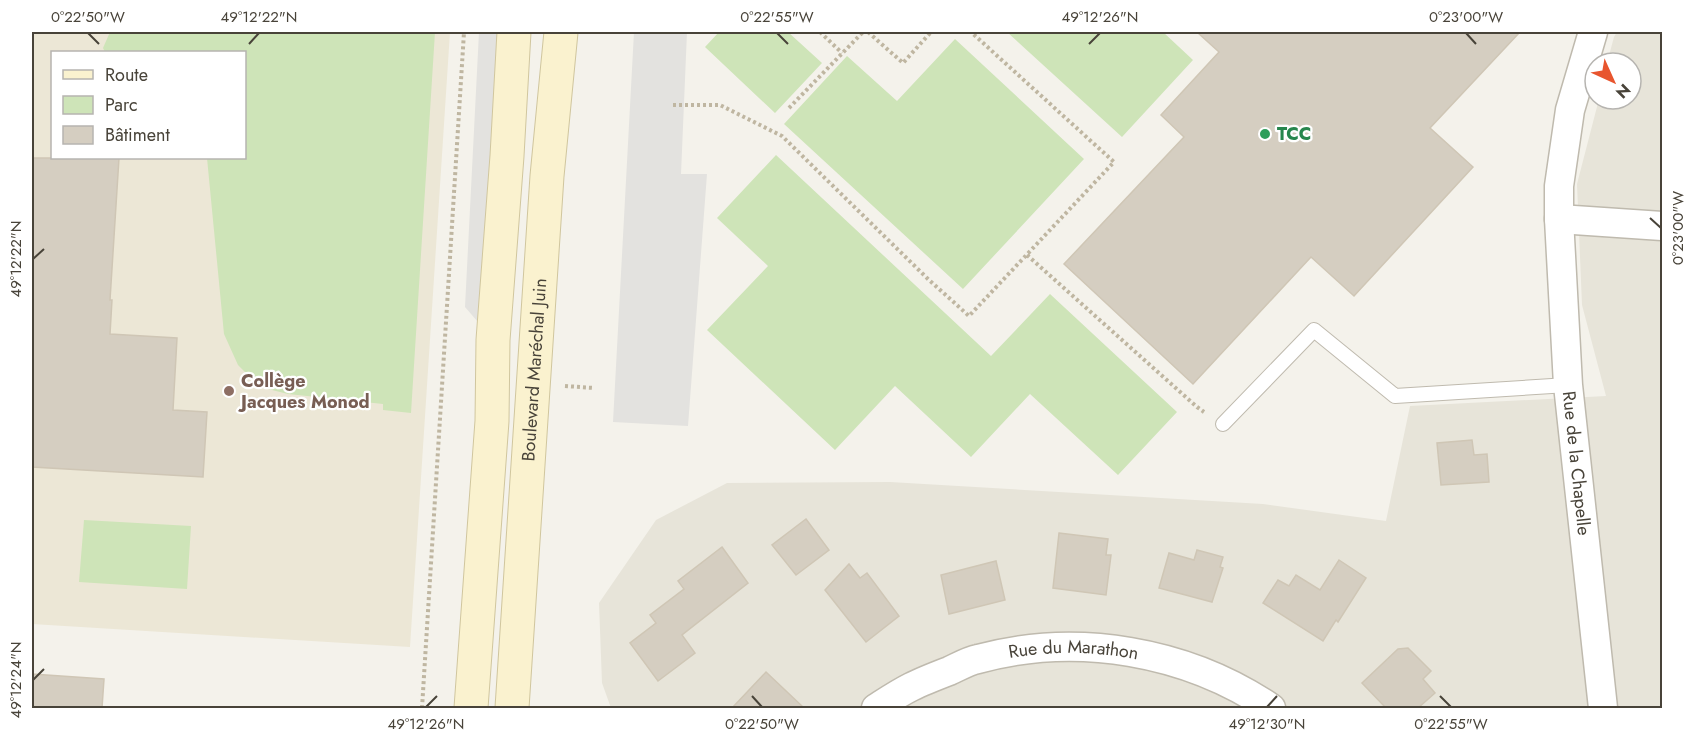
<svg xmlns="http://www.w3.org/2000/svg" width="1694" height="740" viewBox="0 0 1694 740" font-family="Jost,sans-serif">
  <style>
    .residential { fill: #e7e4d9 }
    .education { fill: #ece7d6; fill-rule: evenodd }
    .green { fill: #cee4b8 }
    .parking { fill: #e3e2df }
    .building { fill: #d5cec1; stroke: #cfc6b5; stroke-width: 1.5 }
    .lines { fill: none; stroke-linecap: round; stroke-linejoin: round }
    .service-casing { stroke: #bfbaae; stroke-width: 16 }
    .minor-casing { stroke: #bfbaae; stroke-width: 31 }
    .secondary-casing { stroke: #d0c69e; stroke-width: 35 }
    .path { stroke: #bfb6a1; stroke-width: 4; stroke-dasharray: 3 3; stroke-linecap: butt }
    .service { stroke: #fff; stroke-width: 14 }
    .minor { stroke: #fff; stroke-width: 28 }
    .secondary { stroke: #faf2cf; stroke-width: 33 }
    .ticks { fill: none; stroke: #484339; stroke-width: 2 }
    .leisure-dot { fill: #2e9e5b; stroke: #fff; stroke-width: 2 }
    .education-dot { fill: #8d6e63; stroke: #fff; stroke-width: 2 }
    .labels { text-anchor: middle; stroke-width: 4.5; stroke-linejoin: round; paint-order: stroke }
    .leisure-label { font-size: 18px; font-weight: bold; fill: #27864d; stroke: #fff; text-anchor: start }
    .street-label { font-size: 18px; fill: #484339; stroke: #fff }
    .education-label { font-size: 18px; font-weight: bold; fill: #785e54; stroke: #fff; text-anchor: start }
    .neatline { fill: none; stroke: #484339; stroke-width: 2 }
    .ticks-label { font-size: 15px; text-anchor: middle; fill: #484339 }
  </style>
  <rect width="100%" height="100%" fill="#f4f2eb"/>
  <!-- residential -->
  <path class="residential" d="M1617 32H1662V708H611L602 683 599 603 656 520 727 483 890 482 1263 504 1386 521 1410 406 1606 396 1582 305 1577 184 1599 99H1631V63H1607L1614 37Z"/>
  <!-- education -->
  <path class="education" d="M32 32H450L410 647 32 624ZM52 52H244V158H52Z"/>
  <!-- green -->
  <path class="green" d="M110 32H435L411 413 383 410V404L288 394 268 389 251 378 238 365 224 334 207 158H244V52H105L103 48Z
    M719 32H788L822 63 775 113 705 47Z
    M1007 32H1163L1193 60 1122 137Z
    M955 39 1084 159 963 289 784 124 847 56 897 101Z
    M776 155 991 356 1050 294 1177 412 1118 475 1030 394 971 457 895 386 835 450 707 330 768 266 717 218Z
    M84 520 191 526 187 589 79 582Z"/>
  <!-- parking -->
  <path class="parking" d="M479 32H500L484 329 465 307Z
    M634 32H687L681 174H707L688 426 613 422Z"/>
  <!-- building -->
  <path class="building" d="M1197 32H1520L1430 128 1473 167 1354 296 1311 257 1193 384 1064 264 1184 137 1161 115 1219 52Z
    M32 158H119L110 300H112L110 334 177 338 173 410 207 412 203 477 32 467Z
    M1472 440 1474 455 1487 454 1489 482 1441 485 1437 443Z
    M806 519 829 550 796 575 772 545Z
    M1059 533 1108 539 1106 555H1111L1106 595 1053 588Z
    M722 547 748 583 682 635 695 653 658 681 630 643 656 623 650 615 684 589 678 581Z
    M1197 550 1223 557 1220 567 1223 568 1212 602 1159 588 1169 553 1194 560Z
    M1339 560 1366 578 1338 622 1336 620 1323 641 1263 603 1278 580 1289 586 1296 575 1320 590Z
    M996 561 1005 600 949 614 941 575Z
    M849 564 860 578 867 573 899 616 866 642 825 590Z
    M1408 648 1431 671 1423 679 1435 693 1418 708H1386L1362 683 1398 649Z
    M766 672 804 708H732Z
    M32 674 104 679 102 708H32Z"/>
  <g class="lines">
    <defs>
      <path id="service" d="M1223 424 1314 330 1395 396 1568 385"/>
      <g id="minor">
        <path id="s1" d="M1593 32 1570 110 1559 186V219L1568 385 1603 708"/>
        <path d="M1559 219 1662 226"/>
        <path id="s2" d="M876 708C887 701 899 693 911 687 923 681 936 676 949 671 958 667 968 661 978 659 1077 632 1187 651 1271 708"/>
      </g>
      <g id="secondary">
        <path d="M471 708 492 421 493 340 507 156 514 32"/>
        <path id="s3" d="M512 708 547 176 561 32"/>
      </g>
    </defs>
    <!-- service casing -->
    <use href="#service" class="service-casing"/>
    <!-- minor casing -->
    <use href="#minor" class="minor-casing"/>
    <!-- secondary casing -->
    <use href="#secondary" class="secondary-casing"/>
    <!-- path -->
    <path class="path" d="M820 32 842 53
      M868 32 903 63 931 32
      M673 105H720L782 136 929 280 969 316 1114 162 971 32
      M789 108 863 32
      M1027 255 1197 407 1204 412
      M565 386 594 388
      M422 708 464 32"/>
    <!-- service -->
    <use href="#service" class="service"/>
    <!-- minor -->
    <use href="#minor" class="minor"/>
    <!-- secondary -->
    <use href="#secondary" class="secondary"/>
  </g>
  <!-- ticks -->
  <path class="ticks" d="M88 33 99 44M777 33 788 44M1466 33 1476 44M249 44 259 33M1089 44 1100 33M1650 218 1661 228M33 259 44 249M33 680 44 669M752 696 762 707M1440 696 1451 707M426 707 437 696M1267 707 1277 696"/>
  <!-- markers -->
  <circle class="leisure-dot" cx="1265" cy="134" r="6"/>
  <circle class="education-dot" cx="229" cy="391" r="6"/>
  <g class="labels">
    <!-- leisure labels -->
    <g class="leisure-label">
      <text x="1277" y="140">TCC</text>
    </g>
    <!-- street labels -->
    <g class="street-label">
      <text dy="6" stroke="none"><textPath href="#s3" startOffset="339">Boulevard Maréchal Juin</textPath></text>
      <text dy="6" stroke="none"><textPath href="#s1" startOffset="436">Rue de la Chapelle</textPath></text>
      <text dy="6" stroke="none"><textPath href="#s2" startOffset="210">Rue du Marathon</textPath></text>
    </g>
    <!-- education labels -->
    <g class="education-label">
      <text x="241" y="387">Collège<tspan x="241" dy="21">Jacques Monod</tspan></text>
    </g>
  </g>
  <!-- border -->
  <rect width="1694" height="740" fill="none" stroke="#ffffff" stroke-width="66"/>
  <!-- legend -->
  <rect x="51" y="51" width="195" height="108" fill="#ffffff" stroke="#b6b4b0" stroke-width="1.5"/>
  <rect x="63" y="70" width="30" height="9" fill="#faf2cf" stroke="#b6b4b0" stroke-width="1.5"/>
  <text x="105" y="81" font-size="18" fill="#484339">Route</text>
  <rect x="63" y="96" width="30" height="18" fill="#cee4b8" stroke="#b6b4b0" stroke-width="1.5"/>
  <text x="105" y="111" font-size="18" fill="#484339">Parc</text>
  <rect x="63" y="126" width="30" height="18" fill="#d5cec1" stroke="#b6b4b0" stroke-width="1.5"/>
  <text x="105" y="141" font-size="18" fill="#484339">Bâtiment</text>
  <!-- north arrow -->
  <g transform="translate(1613 81) rotate(135)"><circle r="28" fill="#ffffff" stroke="#b6b4b0" stroke-width="1.5"/>
  <path d="M0-4.5L10 22L0 15L-10 22Z" fill="#e8552e"/>
  <text y="-9" font-size="16" font-weight="bold" text-anchor="middle" fill="#484339">N</text>
  </g>
  <rect x="33" y="33" width="1628" height="674" class="neatline"/>
  <g class="ticks-label">
    <text x="88" y="22">0°22'50"W</text>
    <text x="259" y="22">49°12'22"N</text>
    <text x="777" y="22">0°22'55"W</text>
    <text x="1100" y="22">49°12'26"N</text>
    <text x="1466" y="22">0°23'00"W</text>
    <text transform="translate(1678 228) rotate(-90)" y="5">0°23'00"W</text>
    <text transform="translate(16 259) rotate(-90)" y="5">49°12'22"N</text>
    <text transform="translate(16 680) rotate(-90)" y="5">49°12'24"N</text>
    <text x="426" y="729">49°12'26"N</text>
    <text x="762" y="729">0°22'50"W</text>
    <text x="1267" y="729">49°12'30"N</text>
    <text x="1451" y="729">0°22'55"W</text>
  </g>
</svg>
